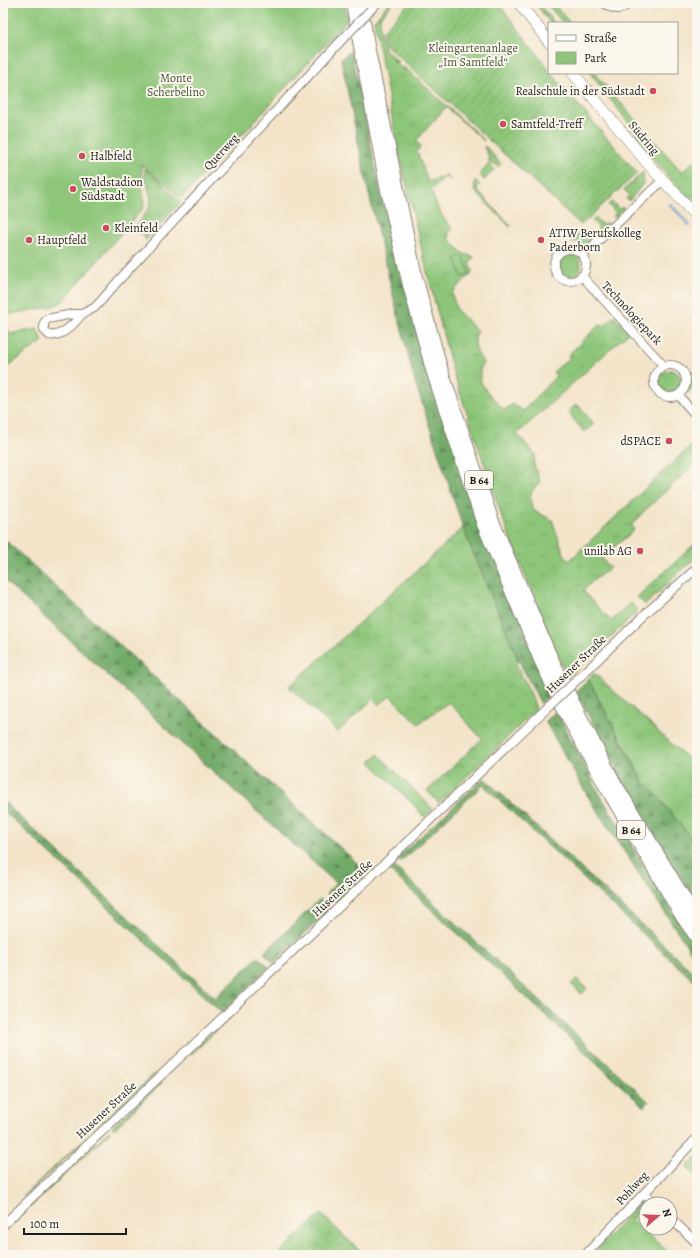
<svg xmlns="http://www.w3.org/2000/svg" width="700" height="1258" viewBox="0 0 700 1258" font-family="Alegreya,serif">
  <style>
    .grass { fill: url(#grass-tufts); stroke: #54714a }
    .forest { fill: url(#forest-firs); stroke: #476442 }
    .park { fill: #8dc679; stroke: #54714a }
    .garden { fill: url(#garden-furrows); stroke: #54714a }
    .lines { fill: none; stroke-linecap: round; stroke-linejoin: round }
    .stream { stroke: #68a0d6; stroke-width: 2 }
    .minor-casing { stroke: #888072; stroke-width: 10 }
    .major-casing { stroke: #888072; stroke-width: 12 }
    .highway-casing { stroke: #888072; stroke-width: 14 }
    .minor { stroke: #fff; stroke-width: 8 }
    .major { stroke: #fff; stroke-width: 11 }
    .highway { stroke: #fff; stroke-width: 12 }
    .minor-bridge-casing { stroke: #888072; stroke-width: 10; stroke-linecap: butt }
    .minor-bridge { stroke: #fff; stroke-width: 8 }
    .poi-dot { fill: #d1495b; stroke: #fbf7ec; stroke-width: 1.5 }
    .labels { text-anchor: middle; stroke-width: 4; stroke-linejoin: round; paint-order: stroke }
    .shield { fill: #fbf7ec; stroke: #5f5e5a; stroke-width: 1 }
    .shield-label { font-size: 11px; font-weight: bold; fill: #1c1c1c }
    .park-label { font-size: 12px; fill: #44583d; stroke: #fbf7ec }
    .poi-label { font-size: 12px; fill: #1c1c1c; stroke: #fbf7ec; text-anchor: start }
    .street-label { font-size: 12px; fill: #1c1c1c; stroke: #fbf7ec }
  </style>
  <defs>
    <pattern id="grass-tufts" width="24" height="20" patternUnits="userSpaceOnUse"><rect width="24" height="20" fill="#8dc679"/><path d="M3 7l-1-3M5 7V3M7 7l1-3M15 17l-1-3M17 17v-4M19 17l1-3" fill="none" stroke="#79aa68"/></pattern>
    <pattern id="forest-firs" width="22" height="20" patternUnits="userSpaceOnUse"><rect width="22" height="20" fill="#72ab69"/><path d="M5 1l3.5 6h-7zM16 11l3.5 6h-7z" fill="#5d8a56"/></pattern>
    <pattern id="garden-furrows" width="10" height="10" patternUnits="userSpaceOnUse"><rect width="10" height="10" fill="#8dc679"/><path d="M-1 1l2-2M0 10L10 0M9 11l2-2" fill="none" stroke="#79aa68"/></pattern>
  </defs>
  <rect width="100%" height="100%" fill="#fbf7ec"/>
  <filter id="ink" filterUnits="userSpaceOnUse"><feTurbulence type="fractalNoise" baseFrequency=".025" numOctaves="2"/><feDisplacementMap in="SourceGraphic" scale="8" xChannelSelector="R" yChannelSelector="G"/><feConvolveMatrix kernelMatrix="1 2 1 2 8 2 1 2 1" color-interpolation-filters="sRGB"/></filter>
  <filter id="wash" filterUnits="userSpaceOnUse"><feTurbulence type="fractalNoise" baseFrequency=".012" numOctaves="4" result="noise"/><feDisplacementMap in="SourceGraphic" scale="16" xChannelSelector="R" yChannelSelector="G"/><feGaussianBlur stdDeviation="0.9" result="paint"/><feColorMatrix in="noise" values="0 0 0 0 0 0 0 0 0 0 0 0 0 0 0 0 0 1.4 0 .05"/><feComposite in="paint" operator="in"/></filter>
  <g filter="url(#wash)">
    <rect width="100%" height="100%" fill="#f3e4c9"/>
    <!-- grass -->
    <path class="grass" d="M388 3H393L380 17V28L384 49 399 62 397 63 391 59 406 72 403 68 404 67 484 140V141L446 107 416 141 421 146 416 152 418 154 428 182 447 175 450 181 446 176 431 190C437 207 440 216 453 229L449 232V239L464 254 474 257 469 264 473 272 452 293 456 309 477 331C472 344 477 352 483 363 472 383 492 396 504 410L513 404 523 411 556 376 553 372 570 358 568 355 598 326 605 325 614 316 629 332 517 434 535 454 534 465 540 482C530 492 528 495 533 510L552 520 564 554 569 561 686 450 697 442V462L642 513 632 525 634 530C624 540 612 548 601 557L610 568 594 580 583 591 611 621 631 603 638 611 568 678 556 652 502 517 453 372 428 276 397 144 374 21Z
      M535 3H539L554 23H550Z
      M590 73H594L682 172 696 159 697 161V207L669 178 642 146 632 127Z
      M485 146 501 164 498 167 495 163 492 165 489 162 488 155 484 147Z
      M488 164 495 169 484 180 480 174Z
      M145 168 181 202 146 240 143 234 131 231C136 225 148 212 150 205 154 193 142 181 145 168Z
      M643 172 644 182 630 200H628L626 199 629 195 624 190Z
      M475 180 480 185 476 189 511 226 510 227 475 191 474 184Z
      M612 202 619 209 623 207 624 209 613 218 612 217 616 213 608 205Z
      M595 217 603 225 607 222 608 224 598 234 596 232 599 228 592 220Z
      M580 232 587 240 590 237 592 240 584 247 578 242 571 241Z
      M559 265a11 11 0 1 1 22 0a11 11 0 1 1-22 0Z
      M659 381a11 11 0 1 1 22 0a11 11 0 1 1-22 0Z
      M697 374V394L693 388 688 393 691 385 690 381Z
      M577 404 594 424 584 432 568 412Z
      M463 528 518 659 516 664 531 694 536 709 506 739 439 803 427 791 482 739 449 702 418 724 390 696 379 705 373 699 338 732 289 687Z
      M697 542V556L645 605 637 597Z
      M594 673 697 767V880L588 679Z
      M378 754 433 809 424 817 413 804 370 762Z
      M576 979 587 988 582 994 571 984Z
      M246 1000 247 1001 192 1054 191 1052Z
      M154 1074 155 1075 24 1197 23 1196Z
      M160 1082 162 1083 114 1129 112 1127Z
      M109 1131 110 1132 3 1233V1230Z
      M697 1156V1177L687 1167Z
      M641 1201H648L632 1219 671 1255H591Z
      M321 1214 364 1255H277Z"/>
    <!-- forest -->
    <path class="forest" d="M351 50 379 185 403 283 551 694 541 704 518 659 463 528 415 382 392 291 368 190 341 59Z
      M3 538 368 873 337 902 326 894 336 883 241 797 3 579Z
      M588 679 641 779 659 797 697 846V903L666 854 623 782 576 691Z
      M556 711 599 793 697 951V961L590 800 545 721Z
      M484 778 697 976V984L483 785 400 862 396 859Z
      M3 801 215 998 258 957 269 967 222 1013 3 810Z
      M391 864 395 867 649 1102 644 1107 387 868Z
      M320 899 328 911 274 963 264 953Z"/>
    <!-- park -->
    <path class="park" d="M3 3H344L348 19 242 135 181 198 141 164 144 207 62 302 54 306 5 315 9 334 37 329 43 341 3 370Z
      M546 3H553L570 23H563Z
      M463 256 470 274 462 277 455 258Z"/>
    <!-- garden -->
    <path class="garden" d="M409 3H498L548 68 549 73H551L637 173 581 225 385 44 383 31Z"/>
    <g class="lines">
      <!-- stream -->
      <path class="stream" d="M670 204 690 226"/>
    </g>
  </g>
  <g filter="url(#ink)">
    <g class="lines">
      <defs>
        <path id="minor" d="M604 3C613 10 621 12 629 3
          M554 265a16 16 0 1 1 32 0a16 16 0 1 1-32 0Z
          M583 255 663 180
          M582 276 664 366
          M82 314C75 323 61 338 49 335L44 330V323L47 319 73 314H82L94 308 100 302 119 280 188 205 339 43
          M654 381a16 16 0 1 1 32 0a16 16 0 1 1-32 0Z
          M679 396 697 417
          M581 676 645 614 697 568
          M644 1193 656 1204
          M670 1218 697 1243
          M3 1225 336 910 545 710
          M585 1255 697 1138"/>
        <path id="major" d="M519 3 549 42
          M573 73 649 165 697 217"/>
        <path id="highway" d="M352 3 386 186 408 281 432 370 483 524 540 660 569 720 605 786 682 917 697 938
          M361 3 368 46 416 277 442 371 492 519 552 659 572 700 614 781 697 919"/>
      </defs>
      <!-- minor casing -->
      <use href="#minor" class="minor-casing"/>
      <!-- major casing -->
      <use href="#major" class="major-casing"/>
      <!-- highway casing -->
      <use href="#highway" class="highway-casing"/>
      <!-- minor -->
      <use href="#minor" class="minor"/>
      <!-- major -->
      <use href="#major" class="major"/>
      <!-- highway -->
      <use href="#highway" class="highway"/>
      <defs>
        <path id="minor-bridge" d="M339 43 377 3
          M545 710 581 676"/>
      </defs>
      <!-- minor-bridge casing -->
      <use href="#minor-bridge" class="minor-bridge-casing"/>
      <!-- minor-bridge -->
      <use href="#minor-bridge" class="minor-bridge"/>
    </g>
  </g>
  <!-- markers -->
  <g class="poi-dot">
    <circle cx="653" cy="91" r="4"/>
    <circle cx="503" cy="124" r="4"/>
    <circle cx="82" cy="156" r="4"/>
    <circle cx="73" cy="189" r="4"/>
    <circle cx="106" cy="228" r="4"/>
    <circle cx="29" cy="240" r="4"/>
    <circle cx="541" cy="240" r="4"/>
    <circle cx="669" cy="441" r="4"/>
    <circle cx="640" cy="551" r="4"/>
  </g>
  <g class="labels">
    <!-- shield labels -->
    <g class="shield">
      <rect x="465" y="471" width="28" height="18" rx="3"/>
      <rect x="617" y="821" width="28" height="18" rx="3"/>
    </g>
    <g class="shield-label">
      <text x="479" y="484">B 64</text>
      <text x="631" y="834">B 64</text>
    </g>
    <!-- park labels -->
    <g class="park-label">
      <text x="473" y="52">Kleingartenanlage<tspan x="473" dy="14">„Im Samtfeld“</tspan></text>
      <text x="176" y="82">Monte<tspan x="176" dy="14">Scherbelino</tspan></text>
    </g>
    <!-- poi labels -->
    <g class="poi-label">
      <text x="645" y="95" text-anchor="end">Realschule in der Südstadt</text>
      <text x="511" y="128">Samtfeld-Treff</text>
      <text x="90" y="160">Halbfeld</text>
      <text x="81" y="186">Waldstadion<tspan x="81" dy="14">Südstadt</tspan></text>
      <text x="114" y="232">Kleinfeld</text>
      <text x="549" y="237">ATIW Berufskolleg<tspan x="549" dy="14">Paderborn</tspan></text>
      <text x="37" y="244">Hauptfeld</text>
      <text x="661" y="445" text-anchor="end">dSPACE</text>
      <text x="632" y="555" text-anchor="end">unilab AG</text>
    </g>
    <!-- street labels -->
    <g class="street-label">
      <text transform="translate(644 138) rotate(50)" y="4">Südring</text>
      <text transform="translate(221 152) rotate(-47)" y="4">Querweg</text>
      <text transform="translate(632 313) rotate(47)" y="4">Technologiepark</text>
      <text transform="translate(576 664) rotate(-44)" y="4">Husener Straße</text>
      <text transform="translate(342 888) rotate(-43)" y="4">Husener Straße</text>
      <text transform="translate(106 1110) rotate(-43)" y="4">Husener Straße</text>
      <text transform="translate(632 1188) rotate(-47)" y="4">Pohlweg</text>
    </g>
  </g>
  <!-- margin -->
  <rect width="700" height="1258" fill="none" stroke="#fbf7ec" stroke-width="16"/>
  <!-- legend -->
  <rect x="548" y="22" width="130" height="52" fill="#fbf7ec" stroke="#a29f99"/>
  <rect x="556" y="35" width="20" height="6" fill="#ffffff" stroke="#a29f99"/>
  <text x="584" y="42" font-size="12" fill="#1c1c1c">Straße</text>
  <rect x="556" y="52" width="20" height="12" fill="#8dc679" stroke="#a29f99"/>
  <text x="584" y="62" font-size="12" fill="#1c1c1c">Park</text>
  <!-- north arrow -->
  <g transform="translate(658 1216) rotate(71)"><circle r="19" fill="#fbf7ec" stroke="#a29f99"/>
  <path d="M0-3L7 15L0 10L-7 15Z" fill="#d1495b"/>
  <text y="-6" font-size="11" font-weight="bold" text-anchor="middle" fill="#1c1c1c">N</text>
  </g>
  <!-- scale -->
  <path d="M24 1228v6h102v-6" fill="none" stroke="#1c1c1c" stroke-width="2"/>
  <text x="30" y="1228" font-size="12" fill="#1c1c1c" stroke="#fbf7ec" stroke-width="3" paint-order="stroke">100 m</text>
</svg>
